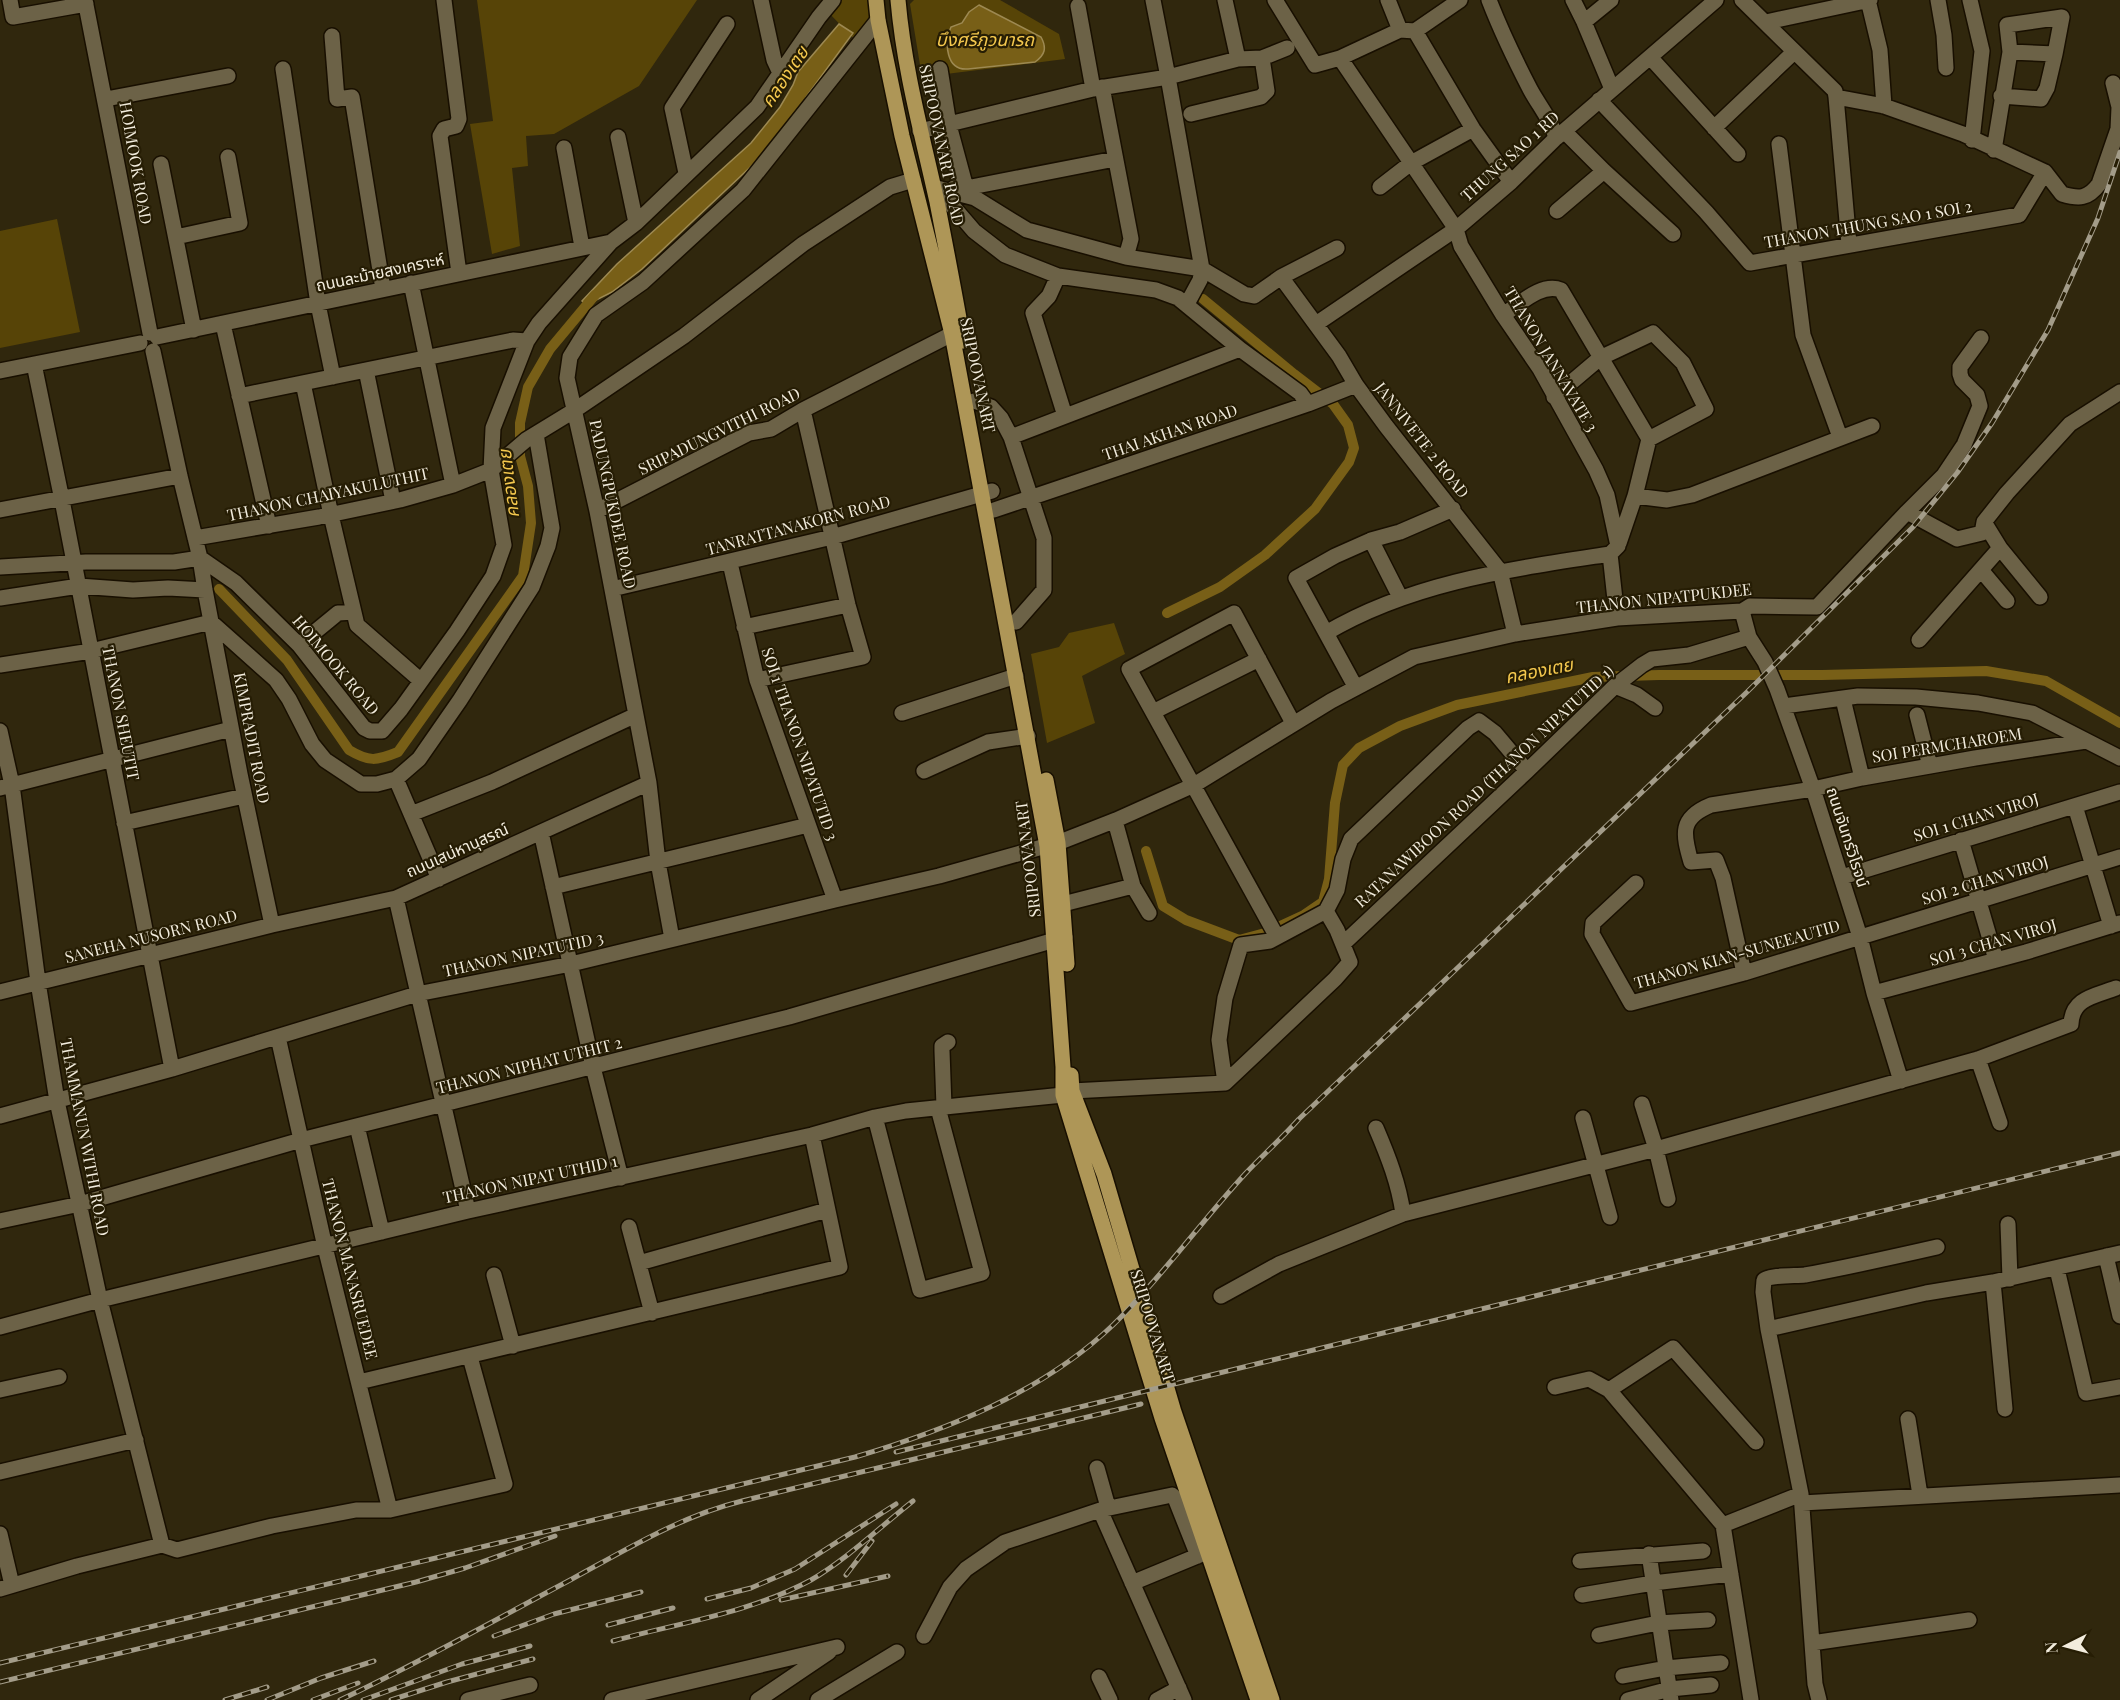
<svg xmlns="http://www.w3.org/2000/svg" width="2120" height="1700" viewBox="0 0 2120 1700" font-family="'Playfair Display','Noto Sans Thai',serif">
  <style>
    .green { fill: #574407 }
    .water { fill: #785f17; stroke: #9d8952; stroke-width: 1.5 }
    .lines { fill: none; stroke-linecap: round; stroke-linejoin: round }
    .canal { stroke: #785f17; stroke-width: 10 }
    .minor-casing { stroke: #180f00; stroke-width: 18 }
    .major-casing { stroke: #180f00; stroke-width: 18 }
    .minor { stroke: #6c6247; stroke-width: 15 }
    .major { stroke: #ae9657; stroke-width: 15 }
    .rail-casing { stroke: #a39c89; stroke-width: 5 }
    .rail { stroke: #261d04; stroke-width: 3; stroke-dasharray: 9; stroke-linecap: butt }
    .labels { text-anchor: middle; stroke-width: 4.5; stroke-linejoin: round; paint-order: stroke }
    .street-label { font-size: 16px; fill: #f2ecdd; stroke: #261d04 }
    .water-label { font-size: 18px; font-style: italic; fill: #f4c84e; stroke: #261d04 }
  </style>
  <rect width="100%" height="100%" fill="#30270d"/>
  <!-- green -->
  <path class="green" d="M477 0H697L639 86 554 134 526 136 528 166 512 168 520 246 492 254 470 124 493 121Z
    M837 0H875L878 20 856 41 828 12Z
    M914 0H1000L1059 34 1065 59 922 77 910 4Z
    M57 219 80 332 0 348V231Z
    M1114 623 1125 654 1082 676 1095 723 1047 743 1031 654 1059 647 1069 633Z"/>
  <!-- water -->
  <path class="water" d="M979 5 1041 37C1047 48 1045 55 1035 62L968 69C946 71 944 43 951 27L962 23 969 12Z
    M839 24 853 33 806 97 800 112 775 144 642 269 612 292 596 300 589 307 582 301 617 264 751 143 780 107 793 85 798 72Z"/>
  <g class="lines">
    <!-- canal -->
    <path class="canal" d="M219 589 287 660 349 750C369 762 376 761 398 752L523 576 531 523 528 486 520 456V423L528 387 550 349 595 295
      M1167 613 1220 587 1265 555 1315 509 1349 462 1354 448 1348 425 1333 404 1294 374 1203 299
      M1146 851 1163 906 1186 920 1239 940 1265 933 1304 915 1323 902 1329 879 1335 803 1343 765 1359 748 1400 726 1457 705 1593 677 1659 675H1822L1986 671 2046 681 2120 723"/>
    <defs>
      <path id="minor" d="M10 0 13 17 86 4
        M85 0 150 333
        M444 0 459 119 456 126 444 129 440 136 459 273
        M761 0 774 60 781 75
        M1275 0 1315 65 1340 58 1400 30 1415 31 1460 0
        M1388 0 1400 30
        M1489 0C1501 31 1515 60 1530 89 1539 106 1551 119 1556 138
        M1573 0 1584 22 1612 89
        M1742 0 1835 91 1836 97 1884 106 1963 134 2045 172
        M1868 0 1880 50 1884 106
        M1938 0 1944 35 1946 68
        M1970 0 1982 51 1972 140
        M1078 6 1093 89
        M1584 22 1611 0
        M1766 22 1870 0
        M1415 31 1473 129 1511 182
        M332 36 337 99 352 97 383 289
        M1650 57 1738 154
        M1340 58 1456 229 1461 246 1503 315 1540 369 1596 470 1607 495 1618 546 1610 554 1617 618
        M1238 59 1262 58 1287 48
        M283 69 318 304 333 377
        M940 69 949 125 966 188
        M1102 87 1131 239 1126 257
        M2001 96 2041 99 2047 88 2055 54
        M1836 97 1849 244
        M106 99 228 76
        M1599 100 1706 212 1750 263 2019 215 2045 172
        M1191 114 1261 97 1267 91 1262 58
        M1714 128 1794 52
        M920 131 1093 89 1168 77 1153 0
        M1564 131 1604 171 1673 234
        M618 137 636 223
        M1779 144 1803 335 1840 437
        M564 148 582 247
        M1994 150 2010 52 2007 25 2062 17 2055 54 2010 52
        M161 164 194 330
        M2045 172 2062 194C2079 199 2088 199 2099 184L2118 129 2119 107 2113 83
        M686 173 672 108 727 24
        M1380 187 1411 163 1473 129
        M937 188 974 231 1005 255 1058 276 1156 290 1178 298 1240 349 1300 393 1308 404
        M937 188 975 198 1027 230 1126 257 1202 269 1244 294 1254 296 1281 277 1337 248
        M954 188H966L1115 159
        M1557 211 1604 171
        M176 237 240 223 228 157
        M1058 276 1049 296 1033 313 1065 416
        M1281 277 1339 356 1356 385 1386 426 1500 571 1515 634
        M411 283 453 485
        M1187 304 1200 280 1202 269 1168 77 1238 59 1225 0
        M1503 315C1519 305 1541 282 1561 290L1649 439 1635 496 1619 543
        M223 324 269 526
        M1316 324 1456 229 1511 182 1556 138 1716 0
        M157 337 611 242
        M153 351 180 476 200 558 205 590 240 774 272 925
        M34 364 62 500 172 1069
        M366 370 393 501
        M0 371 140 343
        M303 383 331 515 357 625 420 680
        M239 396 513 340 527 341
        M1554 397 1600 358 1653 333 1683 363 1706 409 1649 439
        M974 401 991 407 1001 418 1011 437 1044 538V590L1016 622
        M1011 437 1240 349
        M1635 496 1667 500 1692 495 1872 426
        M0 510 180 476
        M994 510 1308 404 1356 385
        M597 511 749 433 771 429 803 410 952 334
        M1907 512 1944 475 1964 445 1980 406 1977 395 1962 380 1960 374V367L1981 338
        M1984 522 2000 548 2040 597
        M195 538 319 517 400 500 453 485 491 470 526 440 575 410 684 336 803 244 890 187 913 180
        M1371 540 1400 597
        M200 558 236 583 299 645 364 728 370 731H382L401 709 457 631 493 576 504 545 491 470 493 428 527 341 539 323 611 242 636 223 757 107 819 17 833 0
        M730 563 757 680 835 900
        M0 567 86 562H174L200 558
        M1981 570 2007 601
        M612 589 832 537 992 491
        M0 598 79 586 133 590 168 588 205 590
        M1742 611 1749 637 1765 662 1777 689 1813 789 1860 937 1874 993 1901 1081
        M744 627 848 605
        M1326 633C1412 582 1512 569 1610 554
        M1919 640 2000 548
        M299 645 338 613 354 612
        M0 665 91 651 211 622 276 680 289 699 312 744 325 760 361 784H377L396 779 419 759 460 700 532 587 548 546 552 528 536 434
        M757 680 863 657 848 605 803 410
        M1615 686 1637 695 1655 708
        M1356 688 1296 578 1335 556 1371 540 1400 532 1453 509
        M1843 699 1862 778
        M1784 706 1858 696 1916 697 1978 703 2032 713 2120 758
        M1153 712 1259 659
        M902 713 1016 676
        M1917 715 1930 766
        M0 731 12 785 38 982 57 1101 100 1300 162 1545
        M924 771 988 742 1028 736
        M396 779 439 879
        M0 788 231 729
        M2075 806 2111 926
        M411 814 492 782 636 715
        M1115 821 1133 886 1149 913
        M124 823 244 796
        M541 832 593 1067 621 1178
        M1961 840 1996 960
        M1842 877 2120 792
        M1636 883 1593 923 1592 934 1631 1003 1744 973 2120 857
        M553 887 808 825
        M396 898 468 1211
        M1063 904 1133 886
        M1326 911 1337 890 1343 859 1351 839 1468 728 1479 721 1495 733 1527 771
        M1277 937 1129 669 1234 613 1293 723
        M672 939 658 862 649 783 597 511 567 378 570 357 596 315 643 282 743 190 878 20
        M1343 944 1527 771 1615 686 1642 665 1652 659 1689 655 1749 637
        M1744 973 1723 878 1716 860 1691 862C1683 834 1679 818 1711 805L1813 789 1862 778 1975 758 2086 741
        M0 992 272 925 396 898 649 783
        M1874 993 2026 952 2120 923
        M278 1037 325 1247 390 1510
        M1978 1059 2000 1123
        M1225 1083 1219 1040 1225 998 1241 945 1270 941 1326 911
        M1642 1104 1656 1149 1668 1199
        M944 1107 942 1051V1046L948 1042
        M0 1116 172 1069 417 994 571 964 835 900 939 876 1060 842 1116 820 1194 785 1331 701 1414 657 1515 634 1617 618 1742 611 1750 606 1817 607 1907 512 1957 539 1982 533 1984 522 2007 493 2070 424 2120 392
        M875 1117 920 1290 982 1273 938 1108
        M1583 1118 1610 1217
        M357 1126 382 1232
        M1376 1128C1388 1156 1399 1184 1403 1214
        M0 1221 80 1204 301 1140 789 1017 1065 937
        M2008 1224 2010 1279
        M629 1227 652 1313
        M2106 1256 2120 1316
        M639 1263 827 1210
        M2057 1269 2086 1393 2120 1387
        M494 1275 513 1346
        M1993 1282 2005 1409
        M1221 1296 1279 1264 1403 1214 1656 1149 1978 1059 2071 1024C2072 998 2095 996 2116 988
        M0 1327 100 1300 468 1211 812 1135 875 1117 906 1111 1063 1095 1072 1091 1225 1083 1335 979 1350 962 1337 930 1326 911
        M1768 1329 1926 1293 1993 1282 2120 1253
        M359 1382 840 1267 812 1135
        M1555 1387 1589 1379 1609 1390 1723 1525
        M0 1390 59 1377
        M1609 1390 1673 1348 1756 1442
        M1908 1419 1920 1495
        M1097 1468 1108 1507
        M0 1472 136 1440
        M1802 1503 2120 1485
        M1100 1510 1184 1700
        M0 1534 12 1585
        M1649 1554 1671 1700
        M1580 1561 1703 1551
        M1132 1583 1207 1552
        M0 1589 77 1566 162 1545 177 1550 272 1526 356 1510H390L505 1484 470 1357
        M1582 1595 1653 1583 1731 1574
        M1599 1635 1658 1623 1708 1620
        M924 1636 950 1587 966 1569 1005 1542 1100 1510 1172 1495 1175 1498 1198 1556
        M1812 1643 1969 1620
        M1623 1676 1666 1668 1721 1663
        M1099 1677 1110 1700
        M468 1700 530 1685
        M612 1700 837 1647
        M758 1700 829 1652
        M818 1700 897 1652
        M1157 1700 1179 1688
        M1628 1700 1670 1689 1711 1685
        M1751 1700 1723 1525 1801 1494
        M1819 1700 1815 1684 1801 1494 1768 1329 1763 1292 1764 1280C1771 1275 1794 1276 1805 1275 1849 1267 1893 1257 1937 1247"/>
      <path id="major" d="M876 0 878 20 902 136 952 334 1047 846 1063 1067V1095L1162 1418 1258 1700
        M898 0C904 69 922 134 937 202 946 248 955 294 963 341
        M1046 780 1058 843 1067 964
        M1071 1075 1072 1091 1104 1174 1174 1412 1272 1700"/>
    </defs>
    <!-- minor casing -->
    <use href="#minor" class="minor-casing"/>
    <!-- major casing -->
    <use href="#major" class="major-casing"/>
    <!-- minor -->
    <use href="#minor" class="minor"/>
    <!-- major -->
    <use href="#major" class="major"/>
    <defs>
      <path id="rail" d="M896 1452 2120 1153
        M846 1575 872 1541
        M707 1599 751 1588 795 1569 896 1504
        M781 1600 888 1576
        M608 1625 673 1608
        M494 1636 554 1614 641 1592
        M613 1641C678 1623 750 1613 811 1580 847 1559 880 1527 913 1501
        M0 1663 855 1457C947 1430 1043 1392 1113 1325 1161 1278 1200 1223 1245 1174 1263 1155 1282 1138 1299 1119L1747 692 1913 527 1957 473 1992 423 2048 330 2098 218 2120 152
        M0 1682 416 1582 465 1568 555 1536
        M225 1700 267 1687
        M267 1700 321 1678 374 1661
        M313 1700 358 1683
        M340 1700C419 1663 495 1620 572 1579 627 1549 681 1516 742 1501L1141 1404
        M363 1700 462 1664 530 1646
        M391 1700 447 1682 533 1659"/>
    </defs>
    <!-- rail casing -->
    <use href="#rail" class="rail-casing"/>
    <!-- rail -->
    <use href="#rail" class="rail"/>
  </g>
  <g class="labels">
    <!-- street labels -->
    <g class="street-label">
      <text transform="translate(942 145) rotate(78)" y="6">SRIPOOVANART ROAD</text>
      <text transform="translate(1510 156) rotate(-42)" y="6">THUNG SAO 1 RD</text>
      <text transform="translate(136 163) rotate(80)" y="6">HOIMOOK ROAD</text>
      <text transform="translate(1868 224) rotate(-10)" y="6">THANON THUNG SAO 1 SOI 2</text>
      <text transform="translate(380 272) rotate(-12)" y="6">ถนนละม้ายสงเคราะห์</text>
      <text transform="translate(1551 359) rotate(59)" y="6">THANON JANNAVATE 3</text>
      <text transform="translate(978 375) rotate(78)" y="6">SRIPOOVANART</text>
      <text transform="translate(719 431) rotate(-26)" y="6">SRIPADUNGVITHI ROAD</text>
      <text transform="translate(1170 432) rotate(-19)" y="6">THAI AKHAN ROAD</text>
      <text transform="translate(1422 440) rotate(52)" y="6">JANNIVETE 2 ROAD</text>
      <text transform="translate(328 494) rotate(-12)" y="6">THANON CHAIYAKULUTHIT</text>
      <text transform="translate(613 504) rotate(78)" y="6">PADUNGPUKDEE ROAD</text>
      <text transform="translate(798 525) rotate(-15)" y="6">TANRATTANAKORN ROAD</text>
      <text transform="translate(1664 598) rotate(-6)" y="6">THANON NIPATPUKDEE</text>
      <text transform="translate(336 665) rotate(50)" y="6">HOIMOOK ROAD</text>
      <text transform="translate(121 713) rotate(79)" y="6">THANON SHEUTIT</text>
      <text transform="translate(252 738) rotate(79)" y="6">KIMPRADIT ROAD</text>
      <text transform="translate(800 744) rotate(71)" y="6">SOI 1 THANON NIPATUTID 3</text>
      <text transform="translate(1947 745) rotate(-9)" y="6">SOI PERMCHAROEM</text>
      <text transform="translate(1484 786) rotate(-43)" y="6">RATANAWIBOON ROAD (THANON NIPATUTID 1)</text>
      <text transform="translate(1976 817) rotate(-17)" y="6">SOI 1 CHAN VIROJ</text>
      <text transform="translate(1848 837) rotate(72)" y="6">ถนนจันทร์วิโรจน์</text>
      <text transform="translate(457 850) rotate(-24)" y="6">ถนนเสน่หานุสรณ์</text>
      <text transform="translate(1028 859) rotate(-97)" y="6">SRIPOOVANART</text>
      <text transform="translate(1985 880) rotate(-17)" y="6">SOI 2 CHAN VIROJ</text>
      <text transform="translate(151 936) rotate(-14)" y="6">SANEHA NUSORN ROAD</text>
      <text transform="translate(1993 942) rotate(-16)" y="6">SOI 3 CHAN VIROJ</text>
      <text transform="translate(523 954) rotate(-12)" y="6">THANON NIPATUTID 3</text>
      <text transform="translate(1737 954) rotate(-16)" y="6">THANON KIAN-SUNEEAUTID</text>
      <text transform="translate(529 1065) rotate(-14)" y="6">THANON NIPHAT UTHIT 2</text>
      <text transform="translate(85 1137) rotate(79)" y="6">THAMMANUN WITHI ROAD</text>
      <text transform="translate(530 1179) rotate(-12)" y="6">THANON NIPAT UTHID 1</text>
      <text transform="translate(350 1269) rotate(76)" y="6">THANON MANASRUEDEE</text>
      <text transform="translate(1153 1326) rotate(73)" y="6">SRIPOOVANART</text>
    </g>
    <!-- water labels -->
    <g class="water-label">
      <text x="985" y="46">บึงศรีภูวนารถ</text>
      <text transform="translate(785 77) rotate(-56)" y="6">คลองเตย</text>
      <text transform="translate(509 484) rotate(-97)" y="6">คลองเตย</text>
      <text transform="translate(1539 671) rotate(-11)" y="6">คลองเตย</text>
    </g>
  </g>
  <!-- north arrow -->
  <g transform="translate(2066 1646) rotate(264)" stroke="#261d04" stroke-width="4.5" paint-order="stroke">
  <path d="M0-4.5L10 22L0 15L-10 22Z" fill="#f2ecdd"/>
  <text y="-9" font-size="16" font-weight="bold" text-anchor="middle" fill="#f2ecdd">N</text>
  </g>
</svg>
